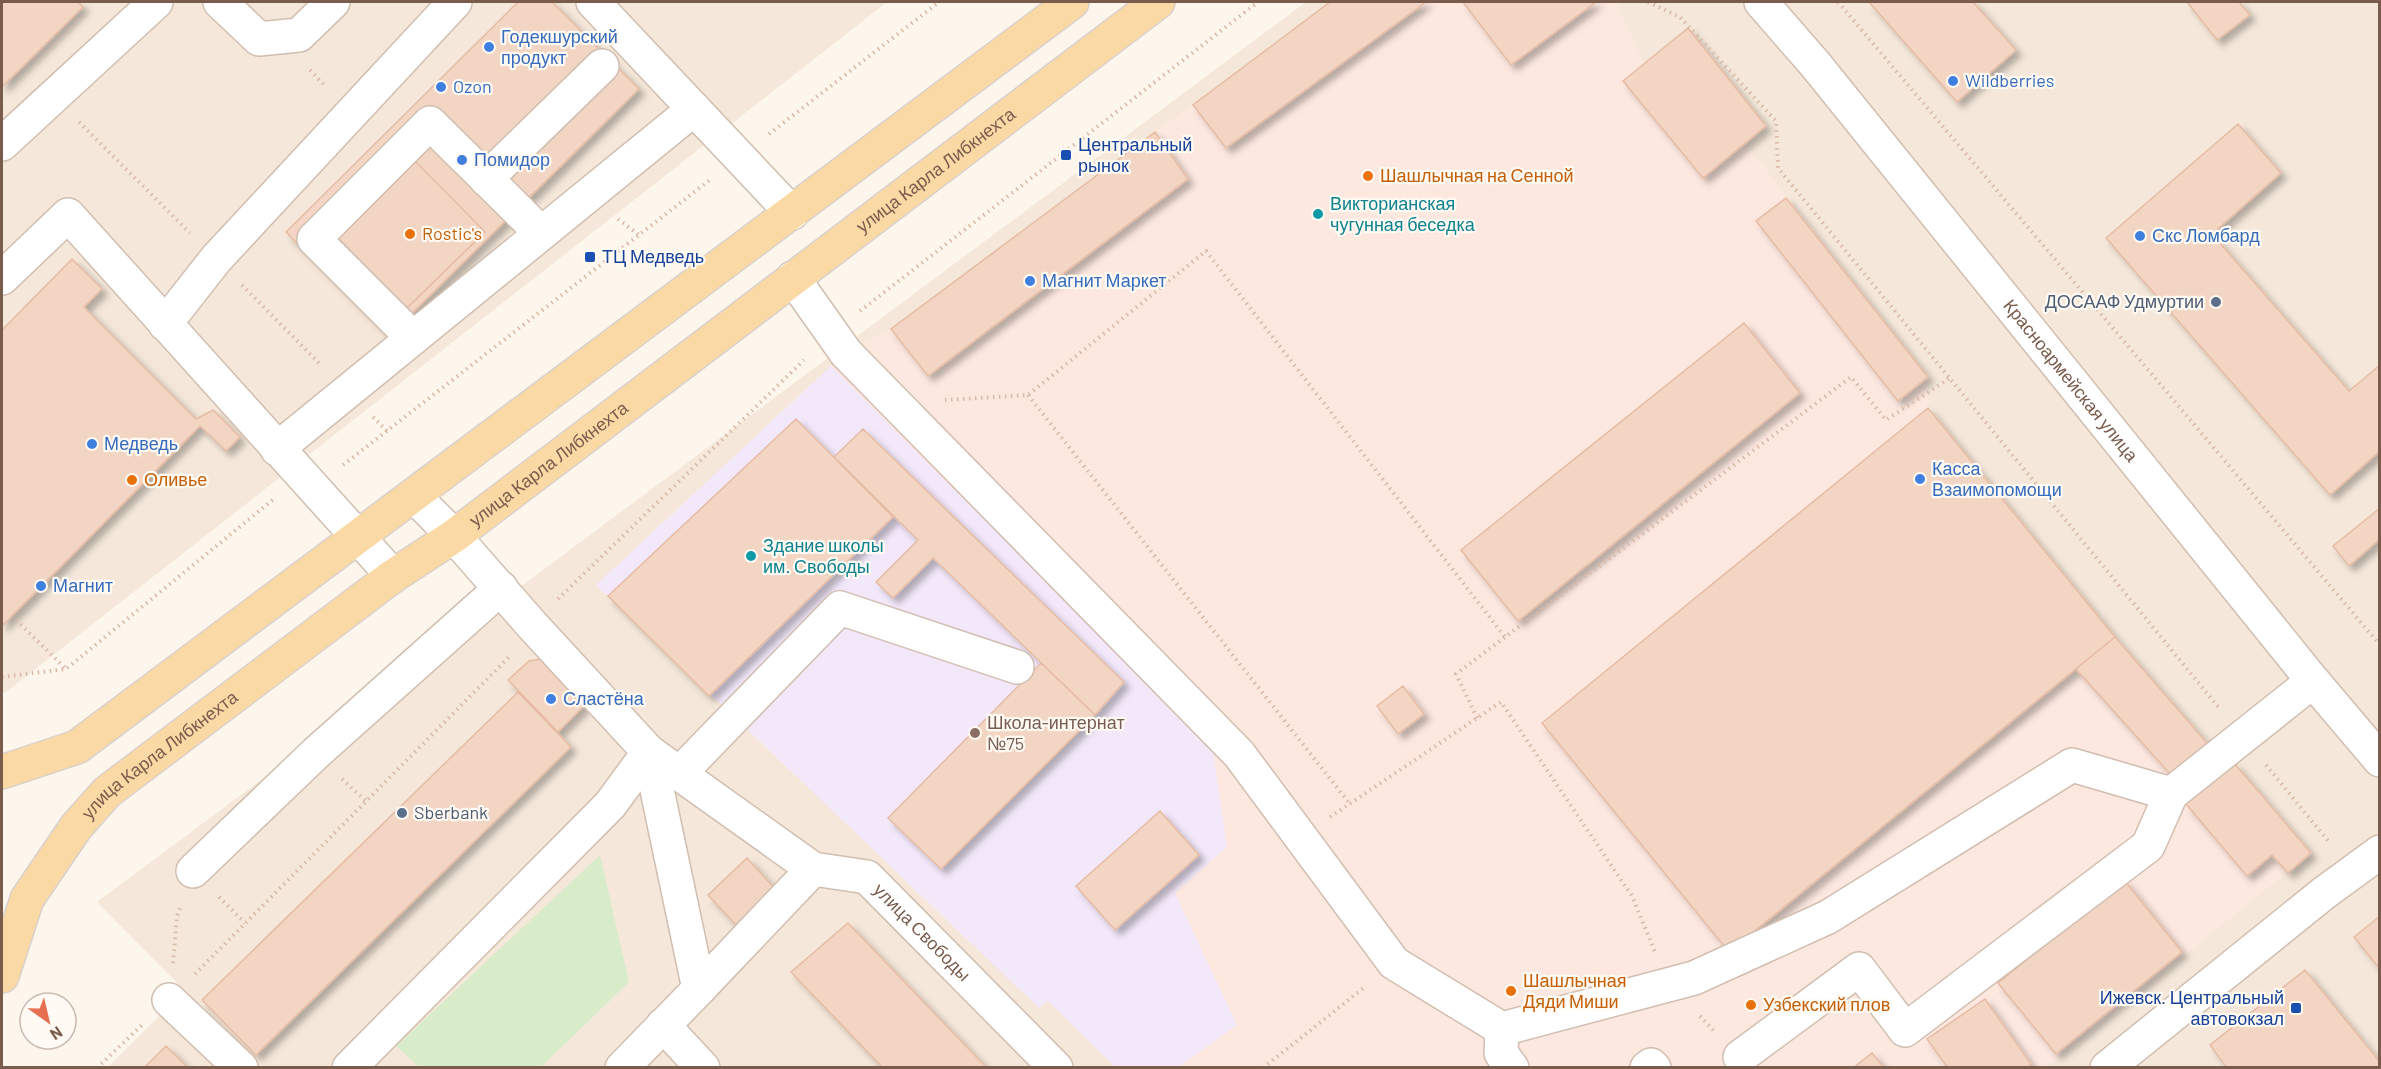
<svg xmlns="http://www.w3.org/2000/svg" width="2381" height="1069" viewBox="0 0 2381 1069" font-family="Barlow,sans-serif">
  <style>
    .residential { fill: #f5e8da }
    .commercial { fill: #fde8e0 }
    .education { fill: #f3e8fa }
    .green { fill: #d8ecc9 }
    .building { fill: #f3d5c3; stroke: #e6bba3; stroke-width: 1.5; filter: url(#shadow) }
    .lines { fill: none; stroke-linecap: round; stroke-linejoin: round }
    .minor-casing { stroke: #d1beb0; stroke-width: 36 }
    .major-casing { stroke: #dad1cd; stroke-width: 36 }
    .path { stroke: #d9b8a5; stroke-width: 4; stroke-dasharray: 1.5 4.5; stroke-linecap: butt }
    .minor { stroke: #fff; stroke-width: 33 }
    .major { stroke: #fbd9a5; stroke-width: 33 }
    .shop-dot { fill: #3f7fe0; stroke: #fffaf3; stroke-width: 2 }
    .transit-dot { fill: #1a4fb4; stroke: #fffaf3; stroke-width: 2 }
    .food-dot { fill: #e8710a; stroke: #fffaf3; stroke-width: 2 }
    .culture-dot { fill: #0f9aa8; stroke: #fffaf3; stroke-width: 2 }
    .service-dot { fill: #5c6f8a; stroke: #fffaf3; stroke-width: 2 }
    .education-dot { fill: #8d6e63; stroke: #fffaf3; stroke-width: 2 }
    .labels { text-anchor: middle; stroke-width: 4.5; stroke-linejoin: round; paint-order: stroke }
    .shop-label { font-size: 18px; fill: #366cbe; stroke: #fffaf3; text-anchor: start }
    .transit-label { font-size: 18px; fill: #164399; stroke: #fffaf3; text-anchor: start }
    .street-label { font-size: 18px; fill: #7a5c4d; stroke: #fffaf3 }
    .food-label { font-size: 18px; fill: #c56008; stroke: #fffaf3; text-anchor: start }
    .culture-label { font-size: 18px; fill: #0d838f; stroke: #fffaf3; text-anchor: start }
    .service-label { font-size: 18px; fill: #4e5e75; stroke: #fffaf3; text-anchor: end }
    .education-label { font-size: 18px; fill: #785e54; stroke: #fffaf3; text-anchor: start }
  </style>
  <defs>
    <filter id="shadow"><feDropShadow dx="5.5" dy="5.5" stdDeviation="3" flood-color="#0004"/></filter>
  </defs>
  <rect width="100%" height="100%" fill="#fdf6ec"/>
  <!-- residential -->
  <path class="residential" d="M2 2H887L6 692 2 693Z
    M1306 2H2379V1067H108L185 991 97 902Z"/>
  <!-- commercial -->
  <path class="commercial" d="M1330 2H1463L1511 65 1596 2H1616L1644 64 1623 82 1703 178 1745 143 1928 377V408L2115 637 2207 743 2234 763 2311 853 2045 1067H1179L1237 1025 1175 893 1227 847 831 366 846 353 891 329Z"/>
  <!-- education -->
  <path class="education" d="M831 366 1213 750 1227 847 1175 893 1237 1025 1179 1067H1115L1048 1001 1039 1008 596 585Z"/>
  <!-- green -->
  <path class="green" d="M600 855 629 982 541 1067H419L396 1046Z"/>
  <!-- building -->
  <path class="building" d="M2 2H78L83 7 2 87Z
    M518 2H552L639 89 389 336 286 232Z
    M1330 2H1426L1226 148 1193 105Z
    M1463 2H1596L1511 65Z
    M1869 2H1973L2016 50 1957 102Z
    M2187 2H2239L2250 15 2217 40Z
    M1688 28 1766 126 1703 178 1623 81Z
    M2238 124 2281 173 2212 234 2349 391 2380 365V451L2330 495 2106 238Z
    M1155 132 1188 179 928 376 891 329Z
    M413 159 485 232 407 308 336 236Z
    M1786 198 1928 377 1898 401 1756 221Z
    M72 259 102 289 84 307 196 419 213 410 240 437 226 451 200 426 2 626V330Z
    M1744 323 1800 393 1518 621 1461 550Z
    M1928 408 2115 637 1729 952 1542 723Z
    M796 419 893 517 709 696 608 596Z
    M863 429 1124 682 1095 715 933 558 893 598 876 582 918 540 834 457Z
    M2380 508V539L2349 566 2333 546Z
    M2115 637 2207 743 2171 775 2076 669Z
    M541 659 585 705 558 732 508 680 529 661Z
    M1041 663 1095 715 941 869 888 818Z
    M1403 686 1424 714 1398 734 1377 706Z
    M518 692 571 747 256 1055 202 1000Z
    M2234 763 2311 853 2288 873 2272 855 2247 876 2186 804Z
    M1160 811 1199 855 1115 930 1076 886Z
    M747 858 777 891 738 927 708 895Z
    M2124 880 2182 952 2056 1054 1998 983Z
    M2380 916V969L2354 937Z
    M848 923 987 1068H883L791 972Z
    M2305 970 2380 1062V1068H2227L2210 1045Z
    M1985 999 2031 1064 2026 1068H1948L1927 1039Z
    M166 1046 188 1068H144Z
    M1872 1053 1884 1068H1853Z"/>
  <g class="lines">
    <defs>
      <g id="minor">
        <path d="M220 2 259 39 299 35 333 2"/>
        <path d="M593 2 792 213"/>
        <path id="s1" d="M1761 2 1815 64 2313 681 2380 760"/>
        <path d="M2 144 156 2"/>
        <path d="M486 179 602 66"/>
        <path d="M2 278 68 215 393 576"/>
        <path d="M793 278 846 353 1239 754 1394 963 1502 1029 1694 978 1828 917 2072 765 2171 794 2313 681"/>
        <path d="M165 324 216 259 455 2"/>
        <path d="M413 338 314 239 430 123 541 233"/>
        <path d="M277 449 694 109"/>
        <path d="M414 496 454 536 532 625 649 752 699 989 622 1068"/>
        <path id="s2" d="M649 752 813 869 867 877 1056 1068"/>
        <path d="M679 774 840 608 1017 667"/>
        <path d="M193 871 316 753 501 588"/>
        <path d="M699 989 813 869"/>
        <path d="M169 1000 241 1068"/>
        <path d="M663 1025 703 1068"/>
        <path d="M1502 1029 1501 1053 1512 1068"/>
        <path d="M1740 1057 1859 969 1905 1030 2148 846 2171 794"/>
        <path d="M349 1068 610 805 649 752"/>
        <path d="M1647 1068 1651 1065 1654 1068"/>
        <path d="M2107 1068 2324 893 2380 852"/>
      </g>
      <g id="major">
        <path d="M2 772 77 747 1072 2"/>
        <path id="s3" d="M2 976 27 899 76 827 107 792 393 576 454 536 1158 2"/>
      </g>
    </defs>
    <!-- minor casing -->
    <use href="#minor" class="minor-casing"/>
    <!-- major casing -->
    <use href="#major" class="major-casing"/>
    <!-- path -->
    <path class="path" d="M1648 2 1680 17 1776 121 1778 168 2219 708
      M1838 2 2380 645
      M310 70 326 87
      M79 122 190 233
      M769 134 939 2
      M618 219 639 235
      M242 285 321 365
      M860 311 1258 2
      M1028 395 1350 804
      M945 400 1028 395 1206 251 1505 637
      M373 417 387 431
      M343 465 711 179
      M558 599 804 360
      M12 616 65 668
      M2 677 66 669 275 498
      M1477 718 1456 674 1851 377 1886 420 1950 378
      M2266 765 2329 842
      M342 779 366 801
      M1330 817 1501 702 1632 896 1655 952
      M219 897 245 923
      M173 963 177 916 181 906
      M195 974 511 655
      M1700 1016 1715 1032
      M97 1068 142 1025
      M1263 1068 1366 986"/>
    <!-- minor -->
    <use href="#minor" class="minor"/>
    <!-- major -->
    <use href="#major" class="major"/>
  </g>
  <!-- markers -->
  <g class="shop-dot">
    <circle cx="489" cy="47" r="6"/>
    <circle cx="1953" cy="81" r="6"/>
    <circle cx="441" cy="87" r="6"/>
    <circle cx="462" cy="160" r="6"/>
    <circle cx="2140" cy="236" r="6"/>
    <circle cx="1030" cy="281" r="6"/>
    <circle cx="92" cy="444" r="6"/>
    <circle cx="1920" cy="479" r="6"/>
    <circle cx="41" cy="586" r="6"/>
    <circle cx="551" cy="699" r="6"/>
  </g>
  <g class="transit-dot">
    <rect x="1060" y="149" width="12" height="12" rx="3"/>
    <rect x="584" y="251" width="12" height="12" rx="3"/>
    <rect x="2290" y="1002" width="12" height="12" rx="3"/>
  </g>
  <g class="food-dot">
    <circle cx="1368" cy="176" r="6"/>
    <circle cx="410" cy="234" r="6"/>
    <circle cx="132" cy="480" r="6"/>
    <circle cx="1511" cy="991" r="6"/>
    <circle cx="1751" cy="1005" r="6"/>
  </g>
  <g class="culture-dot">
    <circle cx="1318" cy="214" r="6"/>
    <circle cx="751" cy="556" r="6"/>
  </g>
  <g class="service-dot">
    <circle cx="2216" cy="302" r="6"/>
    <circle cx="402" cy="813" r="6"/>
  </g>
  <circle class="education-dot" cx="975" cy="733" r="6"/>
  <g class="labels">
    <!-- shop labels -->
    <g class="shop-label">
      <text x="501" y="43">Годекшурский<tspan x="501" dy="21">продукт</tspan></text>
      <text x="1965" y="87">Wildberries</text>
      <text x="453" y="93">Ozon</text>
      <text x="474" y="166">Помидор</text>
      <text x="2152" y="242">Скс Ломбард</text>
      <text x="1042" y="287">Магнит Маркет</text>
      <text x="104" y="450">Медведь</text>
      <text x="1932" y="475">Касса<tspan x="1932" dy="21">Взаимопомощи</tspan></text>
      <text x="53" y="592">Магнит</text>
      <text x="563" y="705">Сластёна</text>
    </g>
    <!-- transit labels -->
    <g class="transit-label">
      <text x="1078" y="151">Центральный<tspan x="1078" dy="21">рынок</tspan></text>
      <text x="602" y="263">ТЦ Медведь</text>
      <text x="2284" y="1004" text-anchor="end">Ижевск. Центральный<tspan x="2284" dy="21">автовокзал</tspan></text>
    </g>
    <!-- street labels -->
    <g class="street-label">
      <text dy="6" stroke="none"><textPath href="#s3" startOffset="1251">улица Карла Либкнехта</textPath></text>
      <text dy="6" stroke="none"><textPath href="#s1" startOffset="489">Красноармейская улица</textPath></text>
      <text dy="6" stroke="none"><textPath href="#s3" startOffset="765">улица Карла Либкнехта</textPath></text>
      <text dy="6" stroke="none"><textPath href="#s3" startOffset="279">улица Карла Либкнехта</textPath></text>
      <text dy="6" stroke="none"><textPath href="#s2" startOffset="334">улица Свободы</textPath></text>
    </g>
    <!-- food labels -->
    <g class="food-label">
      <text x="1380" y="182">Шашлычная на Сенной</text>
      <text x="422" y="240">Rostic's</text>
      <text x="144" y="486">Оливье</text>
      <text x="1523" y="987">Шашлычная<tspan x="1523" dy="21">Дяди Миши</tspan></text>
      <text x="1763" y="1011">Узбекский плов</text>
    </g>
    <!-- culture labels -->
    <g class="culture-label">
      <text x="1330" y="210">Викторианская<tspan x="1330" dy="21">чугунная беседка</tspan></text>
      <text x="763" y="552">Здание школы<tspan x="763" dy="21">им. Свободы</tspan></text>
    </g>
    <!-- service labels -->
    <g class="service-label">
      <text x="2204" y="308">ДОСААФ Удмуртии</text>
      <text x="414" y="819" text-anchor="start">Sberbank</text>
    </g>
    <!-- education labels -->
    <g class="education-label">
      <text x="987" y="729">Школа-интернат<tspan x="987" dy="21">№75</tspan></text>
    </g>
  </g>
  <!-- border -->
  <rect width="2381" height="1069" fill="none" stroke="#7a5c4d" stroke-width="6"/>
  <!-- north arrow -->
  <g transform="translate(48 1021) rotate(146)"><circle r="28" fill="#fffaf3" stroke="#cabbb1" stroke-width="1.5"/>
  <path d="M0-4.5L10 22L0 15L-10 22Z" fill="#e76f51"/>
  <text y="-9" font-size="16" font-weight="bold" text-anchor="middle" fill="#7a5c4d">N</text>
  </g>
</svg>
